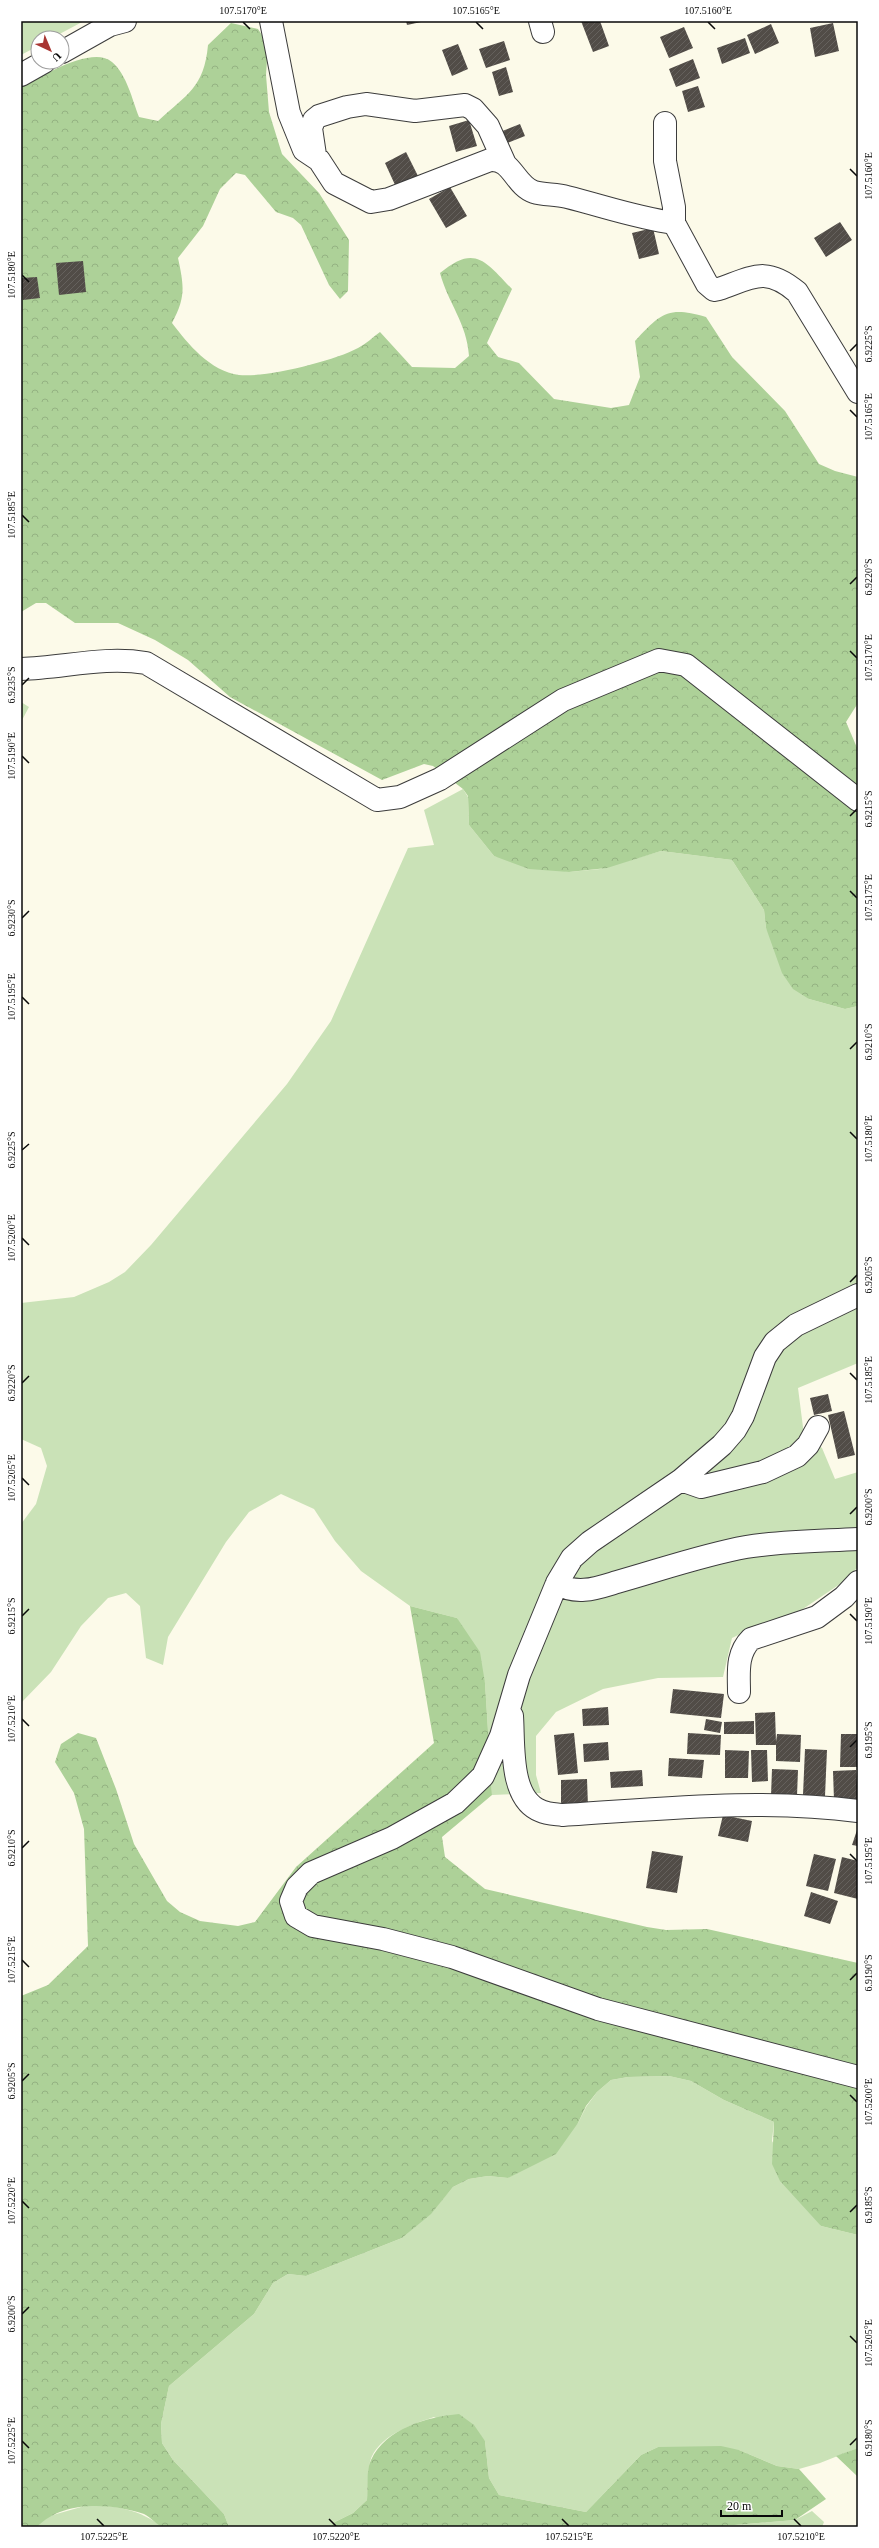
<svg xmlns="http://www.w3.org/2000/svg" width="879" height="2548" viewBox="0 0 879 2548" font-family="Georgia,serif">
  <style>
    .grass { fill: #cae2b7 }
    .forest { fill: url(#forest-crowns) }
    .building { fill: url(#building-hatch) }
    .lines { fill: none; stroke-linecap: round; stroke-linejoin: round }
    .minor-casing { stroke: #3c3c3c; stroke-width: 24 }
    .minor { stroke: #fff; stroke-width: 22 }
    .ticks { fill: none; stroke: #090909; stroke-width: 1.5 }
    .neatline { fill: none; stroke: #090909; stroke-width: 1.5 }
    .ticks-label { font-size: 10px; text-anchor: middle; fill: #090909 }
  </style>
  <defs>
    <pattern id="forest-crowns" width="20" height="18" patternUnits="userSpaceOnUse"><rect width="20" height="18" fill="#add198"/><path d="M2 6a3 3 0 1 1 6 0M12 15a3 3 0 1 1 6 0" fill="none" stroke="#94b282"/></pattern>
    <pattern id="building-hatch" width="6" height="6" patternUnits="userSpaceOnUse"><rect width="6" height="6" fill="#514c47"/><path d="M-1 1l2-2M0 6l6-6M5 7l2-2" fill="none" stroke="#65615d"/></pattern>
  </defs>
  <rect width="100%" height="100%" fill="#fcfae9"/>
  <!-- grass -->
  <path class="grass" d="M21 21H84L52 38H38V46L21 55Z
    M21 702 29 707 21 722Z
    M463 789 468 797 469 825 494 856 569 872 600 869 661 851 732 860 764 910 766 928 809 999 845 1009 858 1006V1363L798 1388 804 1435 822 1448 835 1479 858 1472V1567L843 1582 788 1619 755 1627 732 1638 723 1677 658 1678 603 1689 556 1712 536 1736V1775L541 1793 492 1795 485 1683 457 1618 410 1606 361 1571 335 1541 314 1509 281 1494 249 1512 226 1542 168 1637 163 1665 146 1658 140 1606 126 1593 108 1598 81 1626 51 1672 21 1703V1524L36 1504 47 1466 41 1448 21 1439V1303L74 1297 109 1282 125 1272 151 1245 287 1084 331 1021 408 848 434 845 424 810Z
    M669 2076 691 2081 724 2100 774 2122 772 2141 821 2226 858 2235V2448L820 2463 799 2469 777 2466 739 2450 658 2447 641 2455 586 2512 499 2495 489 2478 485 2441 434 2417C412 2424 376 2437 370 2462 367 2474 368 2488 367 2500L353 2513 333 2523 331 2527H229L224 2514 173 2460 162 2443 161 2424 169 2386 254 2314 273 2283 288 2274 306 2276 402 2238 430 2214 453 2187 469 2179 488 2176 508 2178 578 2123 586 2107 597 2092 611 2080 628 2077Z
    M88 2505C116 2505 140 2510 163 2527H37L46 2517Z
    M812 2511 824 2522 822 2527H711L795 2520Z"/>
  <!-- forest -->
  <path class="forest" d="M231 23 258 29 268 44 266 75 269 112 282 154 319 193 349 240 348 291 340 299 329 285 301 225 293 218 276 212 245 175 236 173 220 189 203 226 178 258C184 286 186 297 172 323 188 344 210 371 239 375 265 378 334 361 358 348 366 344 373 337 380 332L412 367 455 368 469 356C467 323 448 303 440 273 475 244 485 261 512 289L487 343 498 357 519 363 554 399 611 408 629 405 640 377 635 341C661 313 668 306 706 317L732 357 785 411 819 464 835 471 858 477V703L846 722 858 750V1006L845 1009 809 999 793 989 782 973 766 928 764 910 732 860 661 851 607 868 569 872 529 869 494 856 469 825 468 796 463 789 433 766 424 764 382 780 230 697 188 660 155 640 118 623H75L46 603H36L21 612V87C41 77 92 45 112 62 127 75 132 99 139 117L158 121C187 94 204 88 208 45Z
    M410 1606 457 1618 480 1652 485 1683 492 1795 442 1837 445 1857 485 1889 647 1927 666 1930 707 1929 858 1963V2235L821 2226 780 2181 772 2164 774 2122 724 2100 691 2081 669 2076 628 2077 611 2080 597 2092 586 2106 578 2123 556 2154 508 2178 488 2176 469 2179 453 2187 431 2214 402 2238 306 2276 288 2274 273 2283 254 2314 169 2386 161 2424 162 2443 173 2460 224 2514 229 2527C208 2527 185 2530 164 2527 157 2526 151 2517 144 2514 111 2503 63 2500 37 2527H21V1996L48 1985 88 1946 84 1829 74 1793 55 1762 61 1744 78 1733 96 1738 116 1789 134 1844 167 1901 180 1912 200 1921 238 1926 255 1922 296 1867 434 1743Z
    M459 2414 474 2425 485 2441 489 2478 499 2495 586 2512 641 2455 658 2447 721 2446 739 2450 777 2466 799 2469 826 2499 795 2520 711 2527H331L333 2523 353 2513 367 2500C368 2488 366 2470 371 2460 386 2428 427 2417 459 2414Z
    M858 2448V2476H857L836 2456Z"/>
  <!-- building -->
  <path class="building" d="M406 21H421V22L407 25Z
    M581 21H600L609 46 593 52Z
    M833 23 839 51 815 57 810 28Z
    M771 24 779 43 755 54 747 35Z
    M684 27 693 48 669 58 660 37Z
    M745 38 750 53 722 64 717 48Z
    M504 41 510 60 486 68 479 49Z
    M458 44 468 69 452 76 442 50Z
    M693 59 700 78 676 87 669 69Z
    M506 67 513 92 499 96 492 72Z
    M698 86 705 107 688 112 682 91Z
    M469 120 477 146 456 152 449 126Z
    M520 124 525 136 505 144 500 132Z
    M406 152 418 176 396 187 385 163Z
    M450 187 467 216 446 228 429 199Z
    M840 222 852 240 826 257 814 238Z
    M653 228 659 254 639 259 632 233Z
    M83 261 86 292 59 295 56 263Z
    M37 277 40 298 23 300 21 278Z
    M828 1394 832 1411 814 1415 810 1398Z
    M844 1411 855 1455 838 1459 828 1415Z
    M673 1689 724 1694 721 1718 670 1713Z
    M608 1707 609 1725 583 1726 582 1709Z
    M775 1712 776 1742 777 1734 801 1735 800 1762 776 1761V1745H756L755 1713Z
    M706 1719 722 1722 720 1733 704 1730Z
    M754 1721V1734H724V1722Z
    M574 1733 578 1773 558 1775 554 1735Z
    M688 1733 721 1735 720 1755 687 1754Z
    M841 1734H858V1767H840Z
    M608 1742 609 1760 584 1762 583 1744Z
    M805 1749 827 1750 825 1796 803 1795Z
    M725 1750 749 1751 748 1778H725Z
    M751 1750H767L768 1781 752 1782Z
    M669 1758 704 1760 702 1778 668 1776Z
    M772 1769 798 1770 797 1796H771Z
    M642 1770 643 1786 611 1788 610 1772Z
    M856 1770 858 1799 834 1800 833 1771Z
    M587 1779 588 1806H561V1780Z
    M723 1815 752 1821 748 1842 718 1836Z
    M858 1827V1846L852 1845Z
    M652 1851 683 1856 677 1893 646 1888Z
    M814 1854 836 1859 828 1891 806 1886Z
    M842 1857 858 1861V1899L834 1893Z
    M811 1892 838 1901 830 1924 804 1916Z"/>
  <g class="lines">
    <defs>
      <path id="minor" d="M271 21 289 113 304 150 319 160 334 183 371 202 389 199 490 160C512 158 515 186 534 192 544 195 556 194 567 197 603 206 637 218 674 223
        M540 21 543 32
        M62 52 110 25 125 21
        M21 75 44 62
        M665 123V161L674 207V223L707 284 714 290 719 289C753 277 766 266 797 292L858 392
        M315 155 311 128 314 120 319 116 347 107 366 104 415 111 465 105 473 109 488 126 505 164
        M21 669C63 668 103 656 146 663L377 800 400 797 440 779 563 700 659 660 686 665 858 800
        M858 1295 796 1325 775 1342 765 1357 743 1416 735 1430 722 1445 681 1480 590 1542 572 1558 557 1583 519 1675 501 1736 483 1776 455 1803 392 1838 311 1873 297 1887 291 1901 296 1916 313 1926 383 1939 452 1957 598 2009 858 2077
        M681 1480 701 1487 763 1472 797 1456 808 1445 818 1427
        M557 1583C576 1596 597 1588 617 1582 660 1570 702 1555 746 1547 782 1541 821 1541 858 1539
        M739 1692C739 1673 736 1654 751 1639L817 1617 844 1597 858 1582
        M512 1716C514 1744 509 1799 541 1811 547 1814 556 1814 563 1815 661 1809 760 1798 858 1811"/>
    </defs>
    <!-- minor casing -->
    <use href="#minor" class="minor-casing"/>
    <!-- minor -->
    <use href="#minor" class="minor"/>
  </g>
  <!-- ticks -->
  <path class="ticks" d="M243 22 250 29M476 22 483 29M708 22 715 29M850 169 857 176M22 275 29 282M850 351 857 344M850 410 857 417M22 515 29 522M850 584 857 577M850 651 857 658M22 685 29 678M22 756 29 763M850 816 857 809M850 891 857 898M22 918 29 911M22 997 29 1004M850 1049 857 1042M850 1132 857 1139M22 1150 29 1144M22 1238 29 1245M850 1282 857 1275M850 1373 857 1380M22 1383 29 1376M22 1478 29 1485M850 1514 857 1507M850 1614 857 1621M22 1616 29 1609M22 1719 29 1726M850 1747 857 1740M22 1848 29 1841M850 1854 857 1861M22 1960 29 1967M850 1980 857 1973M22 2081 29 2074M850 2095 857 2102M22 2201 29 2208M850 2212 857 2205M22 2314 29 2307M850 2336 857 2343M22 2441 29 2448M850 2445 857 2438M97 2519 104 2526M329 2519 336 2526M562 2519 569 2526M794 2519 801 2526"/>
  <!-- border -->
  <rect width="879" height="2548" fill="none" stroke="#ffffff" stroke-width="44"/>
  <!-- north arrow -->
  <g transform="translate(50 50) rotate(136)"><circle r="19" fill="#ffffff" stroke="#9d9d9d"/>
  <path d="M0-3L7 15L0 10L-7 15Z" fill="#a83633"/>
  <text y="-6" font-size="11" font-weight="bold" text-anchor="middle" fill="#090909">U</text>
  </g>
  <!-- scale -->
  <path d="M721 2510v6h61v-6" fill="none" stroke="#090909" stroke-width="2"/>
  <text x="727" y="2510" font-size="12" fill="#090909" stroke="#ffffff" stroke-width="3" paint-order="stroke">20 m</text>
  <rect x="22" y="22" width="835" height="2504" class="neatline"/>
  <g class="ticks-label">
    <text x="243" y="14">107.5170°E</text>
    <text x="476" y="14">107.5165°E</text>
    <text x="708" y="14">107.5160°E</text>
    <text transform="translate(868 176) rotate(-90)" y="4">107.5160°E</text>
    <text transform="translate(11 275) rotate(-90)" y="4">107.5180°E</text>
    <text transform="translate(868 344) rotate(-90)" y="4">6.9225°S</text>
    <text transform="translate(868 417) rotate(-90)" y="4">107.5165°E</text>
    <text transform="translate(11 515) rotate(-90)" y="4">107.5185°E</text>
    <text transform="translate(868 577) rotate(-90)" y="4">6.9220°S</text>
    <text transform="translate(868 658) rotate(-90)" y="4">107.5170°E</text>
    <text transform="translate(11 685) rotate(-90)" y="4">6.9235°S</text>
    <text transform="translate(11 756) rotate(-90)" y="4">107.5190°E</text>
    <text transform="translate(868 809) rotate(-90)" y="4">6.9215°S</text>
    <text transform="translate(868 898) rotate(-90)" y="4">107.5175°E</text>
    <text transform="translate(11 918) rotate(-90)" y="4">6.9230°S</text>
    <text transform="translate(11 997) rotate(-90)" y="4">107.5195°E</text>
    <text transform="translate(868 1042) rotate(-90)" y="4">6.9210°S</text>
    <text transform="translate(868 1139) rotate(-90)" y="4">107.5180°E</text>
    <text transform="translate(11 1150) rotate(-90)" y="4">6.9225°S</text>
    <text transform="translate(11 1238) rotate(-90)" y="4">107.5200°E</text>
    <text transform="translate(868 1275) rotate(-90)" y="4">6.9205°S</text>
    <text transform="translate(868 1380) rotate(-90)" y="4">107.5185°E</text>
    <text transform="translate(11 1383) rotate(-90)" y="4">6.9220°S</text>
    <text transform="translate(11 1478) rotate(-90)" y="4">107.5205°E</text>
    <text transform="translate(868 1507) rotate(-90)" y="4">6.9200°S</text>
    <text transform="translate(11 1616) rotate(-90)" y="4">6.9215°S</text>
    <text transform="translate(868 1621) rotate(-90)" y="4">107.5190°E</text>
    <text transform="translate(11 1719) rotate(-90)" y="4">107.5210°E</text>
    <text transform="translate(868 1740) rotate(-90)" y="4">6.9195°S</text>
    <text transform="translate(11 1848) rotate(-90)" y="4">6.9210°S</text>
    <text transform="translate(868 1861) rotate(-90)" y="4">107.5195°E</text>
    <text transform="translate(11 1960) rotate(-90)" y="4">107.5215°E</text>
    <text transform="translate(868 1973) rotate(-90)" y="4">6.9190°S</text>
    <text transform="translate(11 2081) rotate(-90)" y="4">6.9205°S</text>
    <text transform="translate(868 2102) rotate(-90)" y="4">107.5200°E</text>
    <text transform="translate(11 2201) rotate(-90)" y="4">107.5220°E</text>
    <text transform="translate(868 2205) rotate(-90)" y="4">6.9185°S</text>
    <text transform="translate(11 2314) rotate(-90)" y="4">6.9200°S</text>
    <text transform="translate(868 2343) rotate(-90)" y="4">107.5205°E</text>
    <text transform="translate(868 2438) rotate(-90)" y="4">6.9180°S</text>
    <text transform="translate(11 2441) rotate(-90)" y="4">107.5225°E</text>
    <text x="104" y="2540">107.5225°E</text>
    <text x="336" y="2540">107.5220°E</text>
    <text x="569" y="2540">107.5215°E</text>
    <text x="801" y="2540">107.5210°E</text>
  </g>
</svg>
